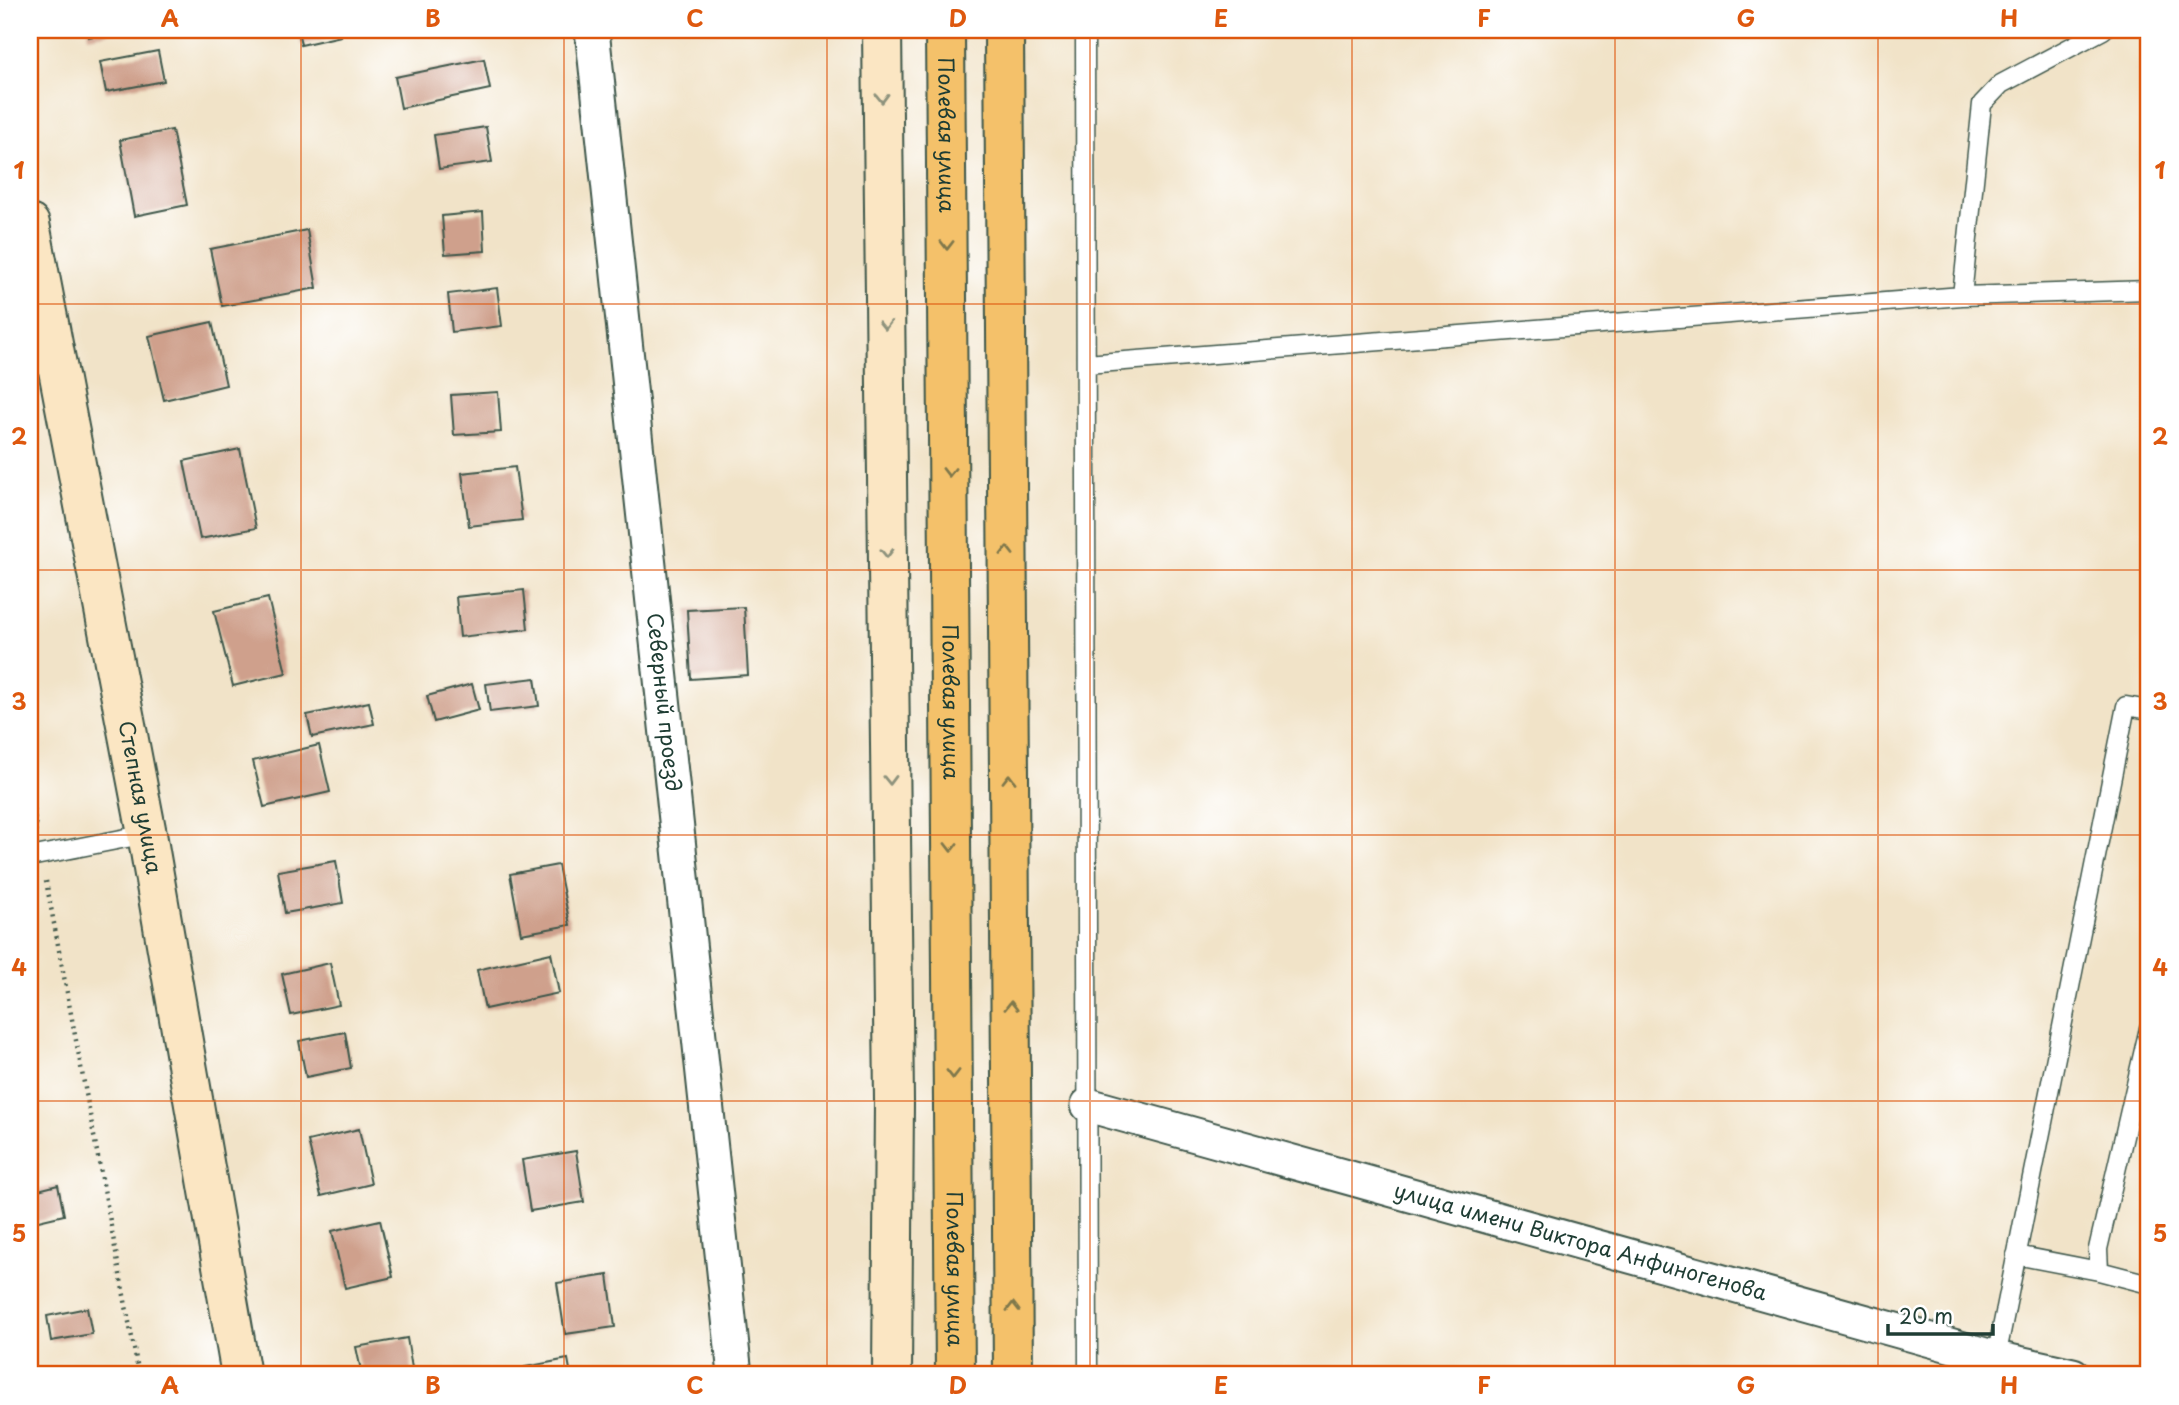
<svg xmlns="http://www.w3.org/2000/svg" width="2179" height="1405" viewBox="0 0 2179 1405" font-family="'Playpen Sans',sans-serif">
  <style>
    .building { fill: #cfa08c }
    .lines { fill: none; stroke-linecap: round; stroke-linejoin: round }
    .lane-casing { stroke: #3e564a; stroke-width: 21 }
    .street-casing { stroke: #3e564a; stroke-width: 37 }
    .secondary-casing { stroke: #3e564a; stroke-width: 42 }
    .highway-casing { stroke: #3e564a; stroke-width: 42 }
    .path { stroke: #3e564a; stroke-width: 4.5; stroke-dasharray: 2 5; stroke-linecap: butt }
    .lane { stroke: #fff; stroke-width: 18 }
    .street { stroke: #fff; stroke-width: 33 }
    .secondary { stroke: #fbe6c3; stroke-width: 38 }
    .highway { stroke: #f4c16a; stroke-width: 38 }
    .oneway { stroke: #8d927c }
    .oneway2 { stroke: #7f784c }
    .grid { fill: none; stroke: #de580e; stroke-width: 2; stroke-opacity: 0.55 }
    .labels { text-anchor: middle; stroke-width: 5; stroke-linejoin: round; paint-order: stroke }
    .street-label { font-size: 21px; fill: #1f3d34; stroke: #fff }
    .neatline { fill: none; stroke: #de580e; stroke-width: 2.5 }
    .grid-label { font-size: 23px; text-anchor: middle; font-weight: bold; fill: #de580e }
  </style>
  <rect width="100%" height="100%" fill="#fff"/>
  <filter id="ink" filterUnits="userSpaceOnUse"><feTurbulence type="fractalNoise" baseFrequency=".0143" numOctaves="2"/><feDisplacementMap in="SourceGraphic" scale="14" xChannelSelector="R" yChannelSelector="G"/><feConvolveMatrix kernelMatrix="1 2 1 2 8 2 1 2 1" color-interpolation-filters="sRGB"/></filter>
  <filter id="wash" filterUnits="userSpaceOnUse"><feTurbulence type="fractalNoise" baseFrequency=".00686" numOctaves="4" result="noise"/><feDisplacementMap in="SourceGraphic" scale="28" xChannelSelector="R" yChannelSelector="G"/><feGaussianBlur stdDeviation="1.57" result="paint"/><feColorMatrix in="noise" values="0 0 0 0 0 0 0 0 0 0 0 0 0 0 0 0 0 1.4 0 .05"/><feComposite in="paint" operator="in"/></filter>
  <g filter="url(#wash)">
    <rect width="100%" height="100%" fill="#f1e3c8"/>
    <g id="blocks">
      <!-- building -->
      <path class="building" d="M87 30H120V31L88 37Z
        M298 30H339L341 36 301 45Z
        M158 51 164 81 106 92 100 62Z
        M484 59 490 89 401 108 395 77Z
        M486 127 492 162 439 169 434 135Z
        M172 130 187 205 134 216 120 140Z
        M483 212 485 251 445 254 442 216Z
        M307 230 317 288 222 306 210 249Z
        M497 288 502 326 452 332 448 294Z
        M212 322 226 385 164 400 149 336Z
        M498 392 501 432 454 435 451 395Z
        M240 449 256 528 200 539 184 461Z
        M515 467 522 520 469 526 462 473Z
        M524 590 528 629 460 637 456 597Z
        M268 598 286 673 233 686 214 611Z
        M744 607 748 675 691 679 687 610Z
        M535 678 539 706 490 712 486 684Z
        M472 684 479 710 434 722 427 696Z
        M369 702 374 724 312 737 307 715Z
        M319 745 330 792 264 807 253 761Z
        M336 861 343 903 285 913 278 871Z
        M558 865 570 925 521 934 510 874Z
        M551 953 559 993 485 1009 477 970Z
        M330 963 339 1005 291 1015 282 974Z
        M345 1032 351 1068 306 1077 299 1041Z
        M359 1129 371 1184 321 1196 308 1141Z
        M576 1151 584 1202 530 1211 522 1160Z
        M58 1185 64 1215 30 1223V1192Z
        M380 1220 393 1277 345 1288 332 1231Z
        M608 1275 615 1327 565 1334 557 1283Z
        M87 1308 92 1334 51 1341 47 1316Z
        M407 1338 413 1374 362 1375 356 1347Z
        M568 1359 571 1375H527L525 1367Z"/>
    </g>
  </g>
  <g filter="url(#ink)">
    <use href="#blocks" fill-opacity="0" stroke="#3e564a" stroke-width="2"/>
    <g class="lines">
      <defs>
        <path id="lane" d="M1085 30 1088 1375
          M2103 30 2001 84 1982 104 1962 296 2149 290
          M1086 364 1962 296
          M30 857 147 834
          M2149 1028 2098 1249 2099 1271 2149 1284
          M2016 1255 2099 1271
          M1996 1358 2126 706 2149 710"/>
        <g id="street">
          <path id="s1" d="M592 30 735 1375"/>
          <path id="s2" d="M1088 1105 1996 1358 2073 1375"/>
        </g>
        <g id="secondary">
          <path d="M882 30 894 1101 892 1375"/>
          <path id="s3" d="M30 224 147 834 241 1375"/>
        </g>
        <g id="highway">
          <path id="s4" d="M945 30 955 1375"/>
          <path d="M1004 30 1013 1375"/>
        </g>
      </defs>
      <!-- lane casing -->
      <use href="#lane" class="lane-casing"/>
      <!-- street casing -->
      <use href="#street" class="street-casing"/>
      <!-- secondary casing -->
      <use href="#secondary" class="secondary-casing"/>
      <!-- highway casing -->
      <use href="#highway" class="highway-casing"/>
      <!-- path -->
      <path class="path" d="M30 789 37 831
        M46 881 139 1375"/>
      <!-- lane -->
      <use href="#lane" class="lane"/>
      <!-- street -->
      <use href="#street" class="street"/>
      <!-- secondary -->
      <use href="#secondary" class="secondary"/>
      <!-- highway -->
      <use href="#highway" class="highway"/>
    </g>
    <!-- one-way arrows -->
    <defs><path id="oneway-chevron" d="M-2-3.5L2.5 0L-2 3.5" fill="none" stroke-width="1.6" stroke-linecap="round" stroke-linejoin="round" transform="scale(1.75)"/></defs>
    <g class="oneway">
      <use href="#oneway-chevron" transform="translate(882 98) rotate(89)"/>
      <use href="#oneway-chevron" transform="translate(885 325) rotate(89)"/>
      <use href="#oneway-chevron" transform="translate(887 553) rotate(89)"/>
      <use href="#oneway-chevron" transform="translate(890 780) rotate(89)"/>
    </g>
    <g class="oneway2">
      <use href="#oneway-chevron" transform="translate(947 245) rotate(90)"/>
      <use href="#oneway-chevron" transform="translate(949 472) rotate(90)"/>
      <use href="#oneway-chevron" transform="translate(1007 551) rotate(-90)"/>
      <use href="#oneway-chevron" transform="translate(1009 779) rotate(-90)"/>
      <use href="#oneway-chevron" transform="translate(951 847) rotate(90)"/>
      <use href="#oneway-chevron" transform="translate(1011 1006) rotate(-90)"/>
      <use href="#oneway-chevron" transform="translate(953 1074) rotate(90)"/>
      <use href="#oneway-chevron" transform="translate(1013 1307) rotate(-90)"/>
    </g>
  </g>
  <!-- grid -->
  <path class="grid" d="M301 30V1375M564 30V1375M827 30V1375M1090 30V1375M1352 30V1375M1615 30V1375M1878 30V1375M30 304H2149M30 570H2149M30 835H2149M30 1101H2149"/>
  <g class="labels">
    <!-- street labels -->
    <g class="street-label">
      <text dy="7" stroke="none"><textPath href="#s4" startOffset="105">Полевая улица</textPath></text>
      <text dy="7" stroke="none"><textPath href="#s1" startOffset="676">Северный проезд</textPath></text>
      <text dy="7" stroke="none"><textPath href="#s4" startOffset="672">Полевая улица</textPath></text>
      <text dy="7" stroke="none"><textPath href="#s3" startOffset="584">Степная улица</textPath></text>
      <text dy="7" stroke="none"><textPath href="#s2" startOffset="511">улица имени Виктора Анфиногенова</textPath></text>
      <text dy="7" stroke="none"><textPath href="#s4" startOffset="1239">Полевая улица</textPath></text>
    </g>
  </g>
  <!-- margin -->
  <rect width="2179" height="1405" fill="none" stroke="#fff" stroke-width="77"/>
  <!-- scale -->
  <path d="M1888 1324v10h105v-10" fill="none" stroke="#1f3d34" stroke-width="3.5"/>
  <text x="1899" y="1324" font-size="21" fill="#1f3d34" stroke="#ffffff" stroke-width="5" paint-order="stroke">20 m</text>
  <rect x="38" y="38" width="2102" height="1328" class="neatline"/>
  <g class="grid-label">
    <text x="170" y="27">A</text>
    <text x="433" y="27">B</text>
    <text x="695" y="27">C</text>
    <text x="958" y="27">D</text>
    <text x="1221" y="27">E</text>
    <text x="1484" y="27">F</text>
    <text x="1746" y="27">G</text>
    <text x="2009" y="27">H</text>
    <text x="19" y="179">1</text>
    <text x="2160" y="179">1</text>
    <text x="19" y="445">2</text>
    <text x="2160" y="445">2</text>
    <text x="19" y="710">3</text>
    <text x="2160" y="710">3</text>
    <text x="19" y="976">4</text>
    <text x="2160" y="976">4</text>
    <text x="19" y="1242">5</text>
    <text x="2160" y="1242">5</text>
    <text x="170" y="1394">A</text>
    <text x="433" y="1394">B</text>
    <text x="695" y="1394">C</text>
    <text x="958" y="1394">D</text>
    <text x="1221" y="1394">E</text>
    <text x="1484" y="1394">F</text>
    <text x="1746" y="1394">G</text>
    <text x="2009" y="1394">H</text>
  </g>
</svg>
